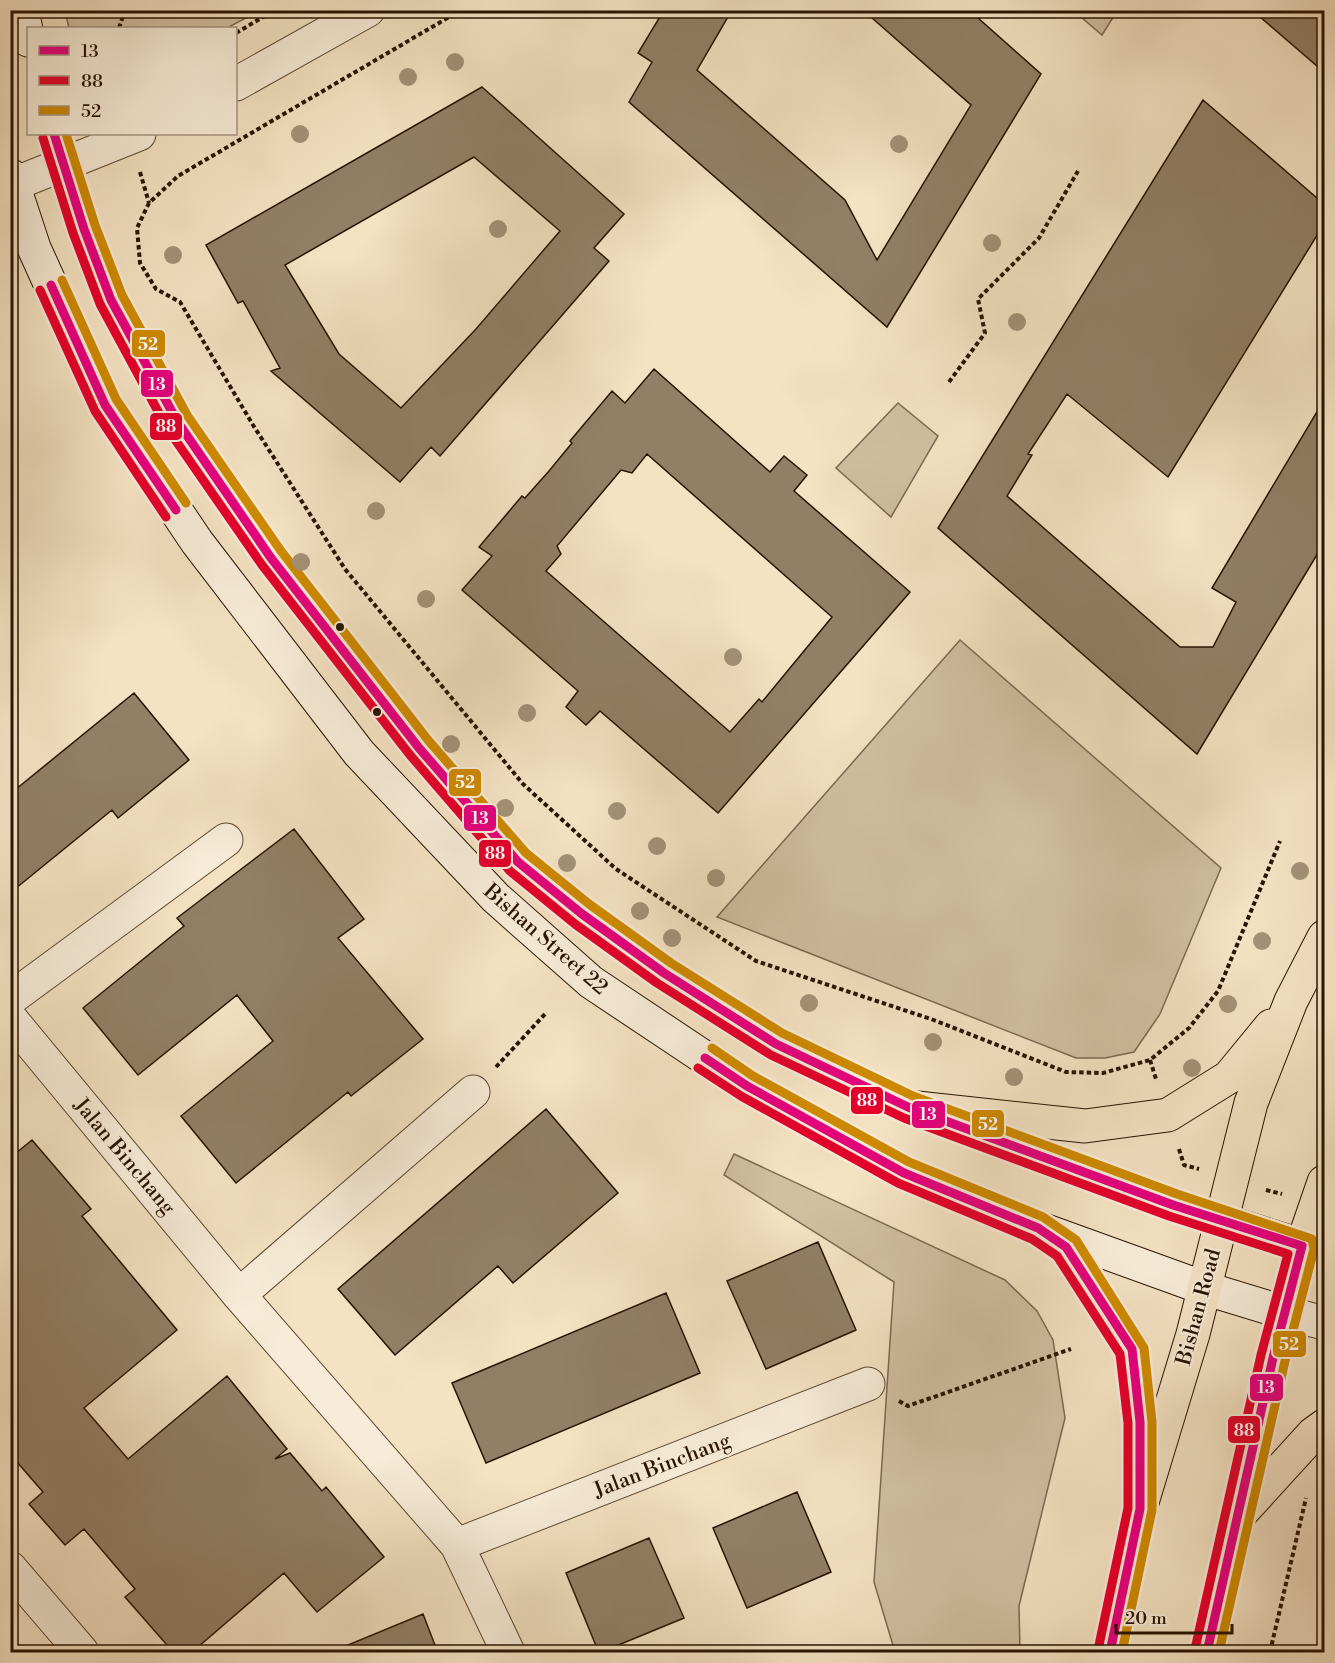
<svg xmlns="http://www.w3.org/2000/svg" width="1335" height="1663" viewBox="0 0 1335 1663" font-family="'Libre Bodoni',serif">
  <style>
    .green { fill: #d1bfa2; stroke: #7c6952; stroke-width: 1.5 }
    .building { fill: #927f66; stroke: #281301; stroke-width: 1.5; fill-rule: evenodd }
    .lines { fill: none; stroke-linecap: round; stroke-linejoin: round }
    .minor-casing { stroke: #5b4732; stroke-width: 35 }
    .tertiary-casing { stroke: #5b4732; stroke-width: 35 }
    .secondary-casing { stroke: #281301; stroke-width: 35 }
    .primary-casing { stroke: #281301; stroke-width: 35 }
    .path { stroke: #281301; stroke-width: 4; stroke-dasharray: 4.5 3; stroke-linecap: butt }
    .minor { stroke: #f8ecd8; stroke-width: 33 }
    .tertiary { stroke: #f8ecd8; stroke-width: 33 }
    .secondary { stroke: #f8ecd8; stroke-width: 33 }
    .primary { stroke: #f4e2c3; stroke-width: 33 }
    .bus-1-casing { stroke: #f8ecd8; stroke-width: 14 }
    .bus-2-casing { stroke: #f8ecd8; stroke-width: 14 }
    .bus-3-casing { stroke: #f8ecd8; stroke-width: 14 }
    .bus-1 { stroke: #e5007d; stroke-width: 9 }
    .bus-2 { stroke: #e4002b; stroke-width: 9 }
    .bus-3 { stroke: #ce8900; stroke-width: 9 }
    .tree { fill: #a49177 }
    .bus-dot { fill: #281301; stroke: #f8ecd8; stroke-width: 2 }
    .labels { text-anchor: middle; stroke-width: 4.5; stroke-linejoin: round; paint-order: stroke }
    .street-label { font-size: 21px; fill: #281301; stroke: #f8ecd8 }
    .line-badge { stroke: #f8ecd8; stroke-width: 2 }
    .badge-label { font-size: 16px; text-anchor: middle; font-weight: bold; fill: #fff }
  </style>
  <rect width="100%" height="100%" fill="#f4e2c3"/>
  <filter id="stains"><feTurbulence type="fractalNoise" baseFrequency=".00333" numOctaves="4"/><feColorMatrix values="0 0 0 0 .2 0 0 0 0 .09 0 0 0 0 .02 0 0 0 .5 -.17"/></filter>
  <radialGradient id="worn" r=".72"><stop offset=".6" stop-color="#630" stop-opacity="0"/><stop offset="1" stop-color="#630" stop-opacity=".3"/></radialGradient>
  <!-- green -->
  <path class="green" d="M65 11V10L259 11 227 28H69Z
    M1074 11H1117L1102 35Z
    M898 403 938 436 891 517 836 468Z
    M960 640 1221 868 1160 1014 1134 1052 1105 1058H1076L717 917Z
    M734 1154 1005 1280 1037 1311 1053 1340 1065 1418 1019 1606 1020 1652H895L874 1582 894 1282 724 1175Z"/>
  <!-- building -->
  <path class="building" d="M664 10H732L697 70 845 200 877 260 971 105 863 10H969L1041 74 887 327 629 102 652 62 638 53Z
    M1252 10H1324V72Z
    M482 87 624 214 594 248 609 261 440 456 431 447 400 482 271 371 280 368 243 301 238 303 206 245ZM474 157 560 231 476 329 401 408 339 354 285 265Z
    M1203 100 1324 204V224L1168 477 1067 394 1028 454 1032 455 1007 496 1180 647H1213L1236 602 1212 588 1324 400V543L1197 754 938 528Z
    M654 369 770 472 784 456 807 475 794 491 910 592 718 813 600 711 586 725 566 707 578 691 462 590 492 556 479 547 522 496 525 498 549 471 572 443 570 441 612 391 625 403ZM647 454 832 617 762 702 759 699 730 732 546 571 561 554 557 546 621 470 632 473Z
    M134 693 189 760 118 818 112 810 10 893V794Z
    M294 829 364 919 338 938 423 1039 351 1096 348 1092 236 1183 181 1116 273 1041 237 995 138 1075 83 1008 184 926 177 918Z
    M546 1109 618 1193 513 1283 498 1266 395 1355 338 1289Z
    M32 1140 91 1209 82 1216 177 1330 84 1408 128 1459 227 1376 287 1449 275 1459 290 1453 322 1491 326 1487 384 1557 317 1612 284 1573 191 1653H174L125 1597 135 1589 84 1529 65 1545 29 1504 43 1492 10 1454V1158Z
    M818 1242 856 1330 766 1369 727 1281Z
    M666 1293 700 1373 486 1463 452 1383Z
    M797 1492 831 1572 747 1608 713 1528Z
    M649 1538 684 1618 599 1653 566 1573Z
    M423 1614 438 1653H332L331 1652Z"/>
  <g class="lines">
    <defs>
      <path id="minor" d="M236 84 368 10
        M14 184 139 134
        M10 999 226 840
        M10 1018 239 1295 457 1545 508 1652
        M239 1295 473 1092
        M457 1545 868 1384
        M10 1568 82 1652"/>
      <path id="tertiary" d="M1302 1246 1324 1251
        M1286 1313 1324 1323"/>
      <path id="secondary" d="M22 10 28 40
        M54 134 84 229 111 300 177 421 271 558 419 748 518 862 582 914 664 973 776 1044 908 1107 1173 1205 1302 1246
        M10 175 34 248 105 405 197 542 359 753 496 898 591 982 747 1086 904 1173 1038 1228 1204 1288 1286 1313"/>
      <path id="primary" d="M908 1107 1085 1126 1168 1115 1229 1077 1271 1026
        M1038 1228 1066 1247 1132 1349 1140 1422V1474
        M1240 1514 1313 1434 1324 1426
        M1110 1652 1140 1509 1193 1334 1251 1103 1291 1001 1324 937
        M1207 1652 1273 1358 1302 1246 1324 1182"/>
    </defs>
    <!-- minor casing -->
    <use href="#minor" class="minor-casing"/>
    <!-- tertiary casing -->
    <use href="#tertiary" class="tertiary-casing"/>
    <!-- secondary casing -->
    <use href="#secondary" class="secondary-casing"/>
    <!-- primary casing -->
    <use href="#primary" class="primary-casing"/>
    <!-- path -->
    <path class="path" d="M461 10 178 176 149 203 137 228 140 263 156 289 180 302 253 425 345 569 523 784 616 869 756 961 931 1019 1066 1072 1103 1073 1150 1060 1189 1028 1218 991 1280 841
      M119 28 125 10
      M236 33 275 10
      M140 172 149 203
      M949 382 985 333 978 299 1039 238 1078 171
      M1150 1060 1156 1079
      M496 1067 546 1013
      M1179 1149 1184 1165 1199 1169
      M1266 1190 1282 1194
      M899 1401 908 1406 1071 1349
      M1270 1652 1306 1498"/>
    <!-- minor -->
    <use href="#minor" class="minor"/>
    <!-- tertiary -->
    <use href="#tertiary" class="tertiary"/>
    <!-- secondary -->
    <use href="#secondary" class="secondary"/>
    <!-- primary -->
    <use href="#primary" class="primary"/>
    <defs>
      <path id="bus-1" d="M54 134 84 229 111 300 177 421 271 558 419 748 518 862 582 914 664 973 776 1044 908 1107 1173 1205 1302 1246 1273 1358 1207 1652
        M51 285 105 405 176 510
        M705 1058 747 1086 904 1173 1038 1228 1066 1247 1132 1349 1140 1422V1509L1110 1652"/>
      <path id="bus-2" d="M43 138 73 233 100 304 167 428 262 565 410 755 510 871 575 924 657 983 771 1055 904 1118 1169 1216 1288 1254 1261 1355 1195 1649
        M40 290 95 411 166 517
        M698 1068 741 1096 898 1183 1032 1239 1057 1256 1120 1354 1128 1423V1508L1098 1650"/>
      <path id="bus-3" d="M66 134 95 225 122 295 187 415 281 551 428 740 526 853 589 904 671 963 782 1033 913 1096 1177 1194 1312 1239 1314 1249 1285 1361 1219 1652
        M62 280 116 399 186 503
        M712 1048 753 1076 909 1162 1043 1217 1076 1240 1144 1348 1152 1422V1510L1122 1652"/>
    </defs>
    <!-- bus-1 casing -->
    <use href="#bus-1" class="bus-1-casing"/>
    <!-- bus-2 casing -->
    <use href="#bus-2" class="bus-2-casing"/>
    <!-- bus-3 casing -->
    <use href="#bus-3" class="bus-3-casing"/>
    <!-- bus-1 -->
    <use href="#bus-1" class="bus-1"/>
    <!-- bus-2 -->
    <use href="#bus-2" class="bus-2"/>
    <!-- bus-3 -->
    <use href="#bus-3" class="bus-3"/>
  </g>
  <!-- trees -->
  <g class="tree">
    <circle cx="455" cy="62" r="9"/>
    <circle cx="408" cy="77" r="9"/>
    <circle cx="300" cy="134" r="9"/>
    <circle cx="899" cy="144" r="9"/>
    <circle cx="498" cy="229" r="9"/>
    <circle cx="992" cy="243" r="9"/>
    <circle cx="173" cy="255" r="9"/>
    <circle cx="1017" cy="322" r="9"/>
    <circle cx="376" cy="511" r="9"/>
    <circle cx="301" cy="562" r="9"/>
    <circle cx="426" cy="599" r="9"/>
    <circle cx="733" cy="657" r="9"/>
    <circle cx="527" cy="713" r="9"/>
    <circle cx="451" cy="744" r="9"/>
    <circle cx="505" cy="808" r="9"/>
    <circle cx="617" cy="811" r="9"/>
    <circle cx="657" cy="846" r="9"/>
    <circle cx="567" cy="863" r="9"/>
    <circle cx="1300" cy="871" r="9"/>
    <circle cx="716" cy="878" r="9"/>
    <circle cx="640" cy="911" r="9"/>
    <circle cx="672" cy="938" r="9"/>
    <circle cx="1262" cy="941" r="9"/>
    <circle cx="809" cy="1003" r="9"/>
    <circle cx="1228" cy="1004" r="9"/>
    <circle cx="933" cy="1042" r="9"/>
    <circle cx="1192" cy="1068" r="9"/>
    <circle cx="1014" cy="1077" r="9"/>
  </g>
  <!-- markers -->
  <g class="bus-dot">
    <circle cx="340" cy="627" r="5"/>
    <circle cx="377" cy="712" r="5"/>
  </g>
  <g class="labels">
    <!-- street labels -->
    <g class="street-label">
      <text transform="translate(546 939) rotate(41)" y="7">Bishan Street 22</text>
      <text transform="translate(125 1156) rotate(50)" y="7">Jalan Binchang</text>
      <text transform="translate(1198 1307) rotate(-75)" y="7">Bishan Road</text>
      <text transform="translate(662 1465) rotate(-21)" y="7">Jalan Binchang</text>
    </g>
  </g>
  <g class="line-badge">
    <rect x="131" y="329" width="35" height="29" rx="6" fill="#ce8900"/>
    <rect x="140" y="369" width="34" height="29" rx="6" fill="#e5007d"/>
    <rect x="149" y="412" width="34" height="29" rx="6" fill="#e4002b"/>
    <rect x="448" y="768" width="34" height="29" rx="6" fill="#ce8900"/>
    <rect x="463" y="804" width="34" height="28" rx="6" fill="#e5007d"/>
    <rect x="478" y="839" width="34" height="29" rx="6" fill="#e4002b"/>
    <rect x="850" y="1086" width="34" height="29" rx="6" fill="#e4002b"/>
    <rect x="911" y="1100" width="35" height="29" rx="6" fill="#e5007d"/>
    <rect x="971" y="1109" width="34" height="29" rx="6" fill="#ce8900"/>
    <rect x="1272" y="1330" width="35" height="28" rx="6" fill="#ce8900"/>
    <rect x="1249" y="1373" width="35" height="29" rx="6" fill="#e5007d"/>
    <rect x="1227" y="1415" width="34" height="29" rx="6" fill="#e4002b"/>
  </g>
  <g class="badge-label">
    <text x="148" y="350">52</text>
    <text x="157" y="390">13</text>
    <text x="166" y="432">88</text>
    <text x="465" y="788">52</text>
    <text x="480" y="824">13</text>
    <text x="495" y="859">88</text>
    <text x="867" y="1106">88</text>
    <text x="928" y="1120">13</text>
    <text x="988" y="1130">52</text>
    <text x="1289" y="1350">52</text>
    <text x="1266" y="1393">13</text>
    <text x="1244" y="1436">88</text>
  </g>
  <!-- margin -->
  <rect width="1335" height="1663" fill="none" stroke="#f4e2c3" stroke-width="36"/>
  <rect x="12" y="12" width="1311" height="1639" fill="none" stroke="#281301" stroke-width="3"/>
  <rect x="18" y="18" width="1299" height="1627" fill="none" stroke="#281301" stroke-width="1.5"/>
  <!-- legend -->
  <rect x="27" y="27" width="210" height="108" fill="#f8ecd8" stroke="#a59582" stroke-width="1.5"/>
  <rect x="39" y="46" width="30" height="9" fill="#e5007d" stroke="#a59582" stroke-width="1.5"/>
  <text x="81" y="57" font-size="18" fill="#281301">13</text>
  <rect x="39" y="76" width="30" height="9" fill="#e4002b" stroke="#a59582" stroke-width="1.5"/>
  <text x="81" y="87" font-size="18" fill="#281301">88</text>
  <rect x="39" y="106" width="30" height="9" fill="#ce8900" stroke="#a59582" stroke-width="1.5"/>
  <text x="81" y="117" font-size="18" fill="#281301">52</text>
  <!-- scale -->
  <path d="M1116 1624v9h116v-9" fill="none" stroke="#281301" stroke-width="3"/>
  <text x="1125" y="1624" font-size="18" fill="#281301" stroke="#f8ecd8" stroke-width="4.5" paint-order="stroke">20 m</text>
  <rect width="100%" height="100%" filter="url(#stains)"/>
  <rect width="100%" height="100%" fill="url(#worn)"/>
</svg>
